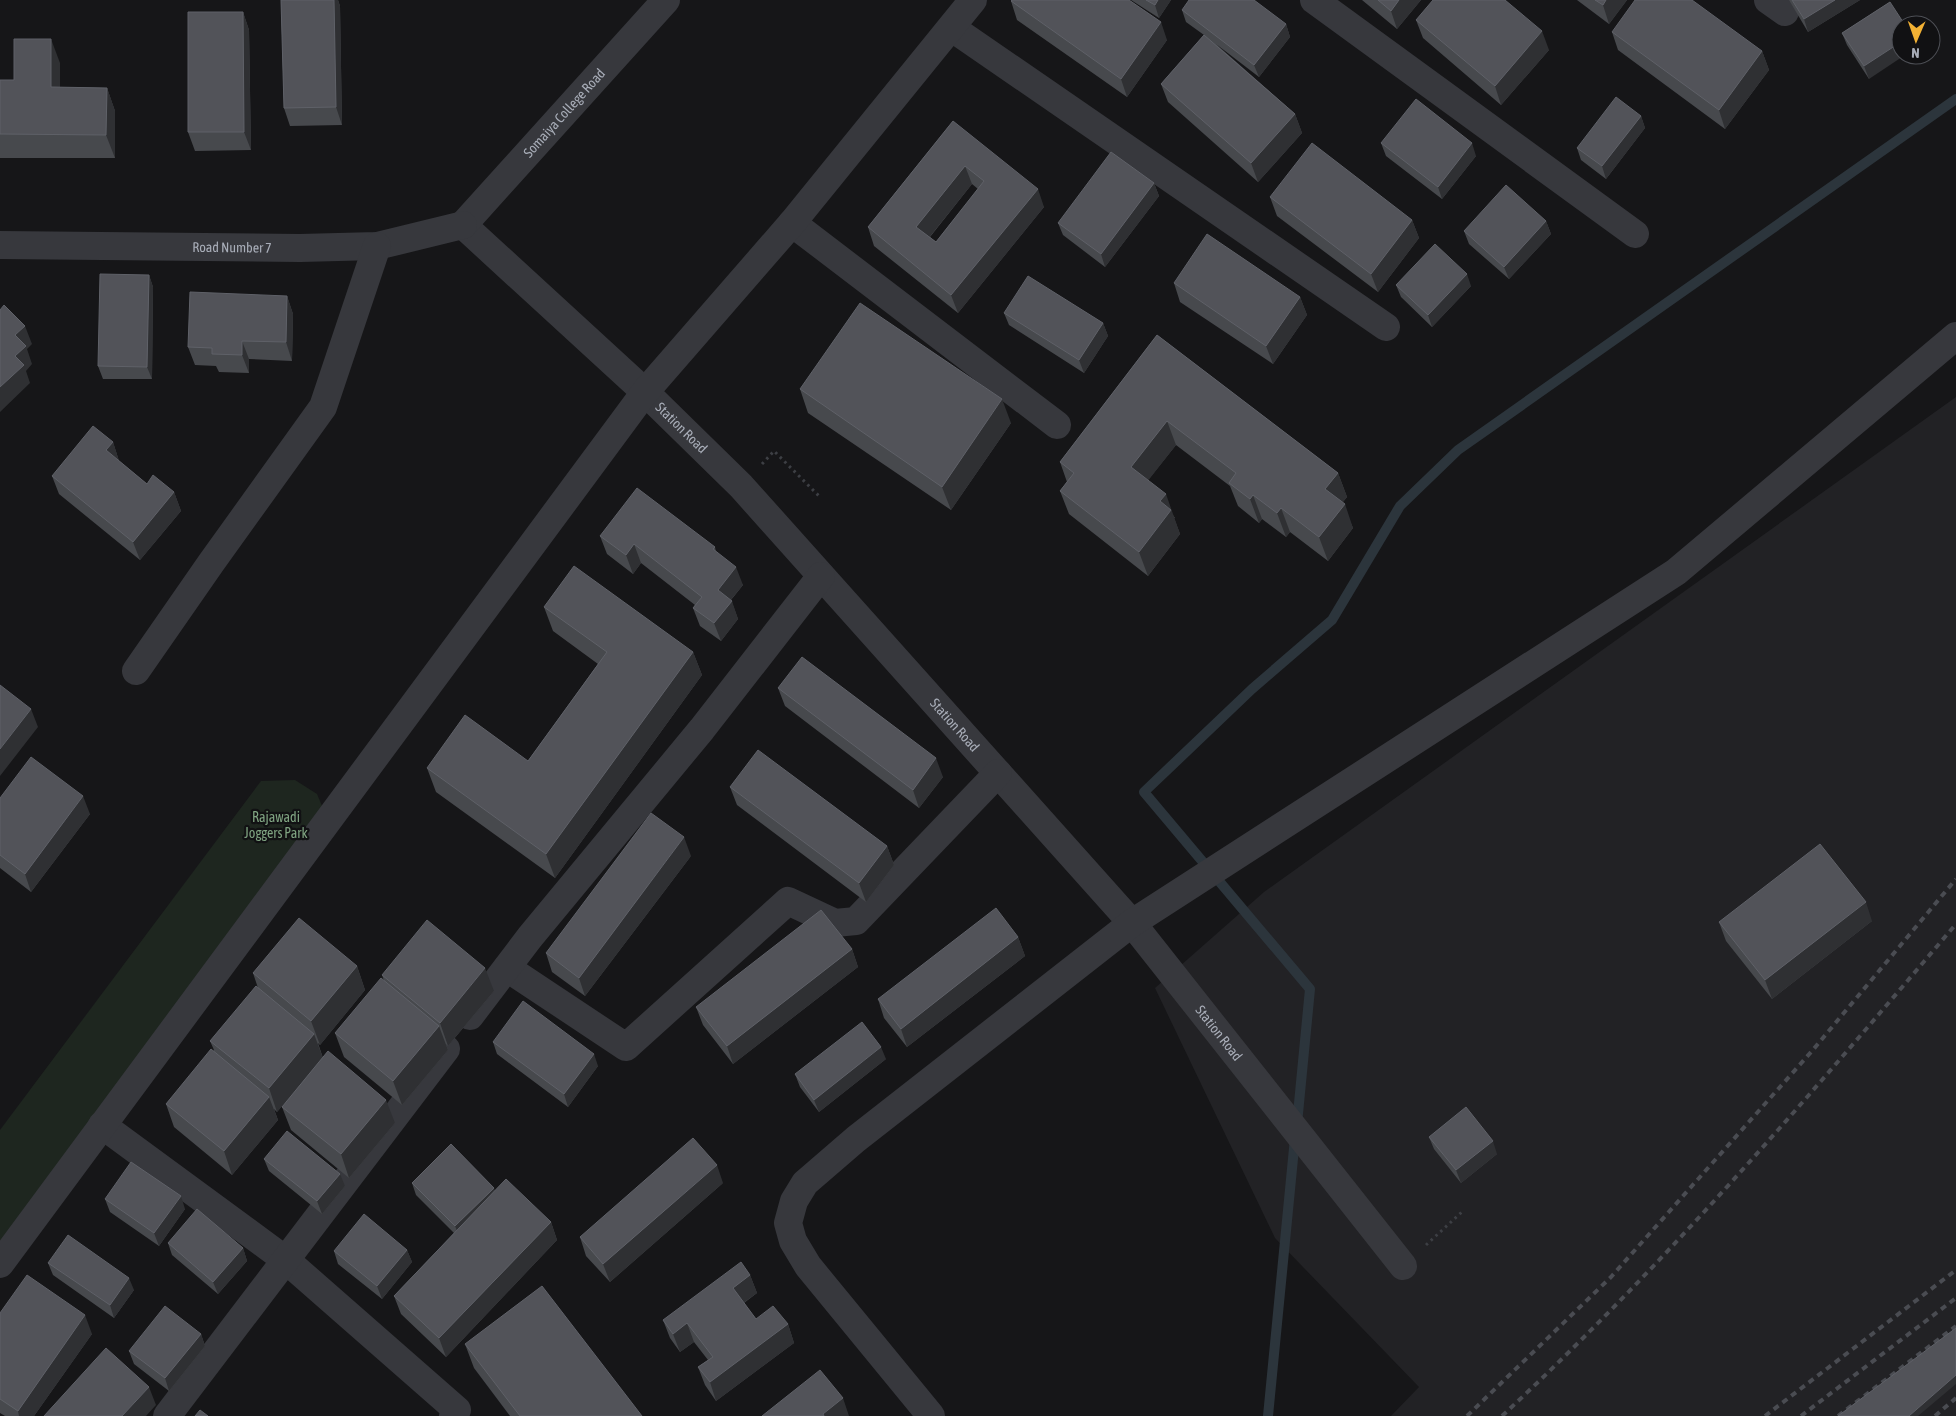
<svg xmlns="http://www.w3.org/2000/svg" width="1956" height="1416" viewBox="0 0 1956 1416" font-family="'Asap Condensed',sans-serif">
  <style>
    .built { fill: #222225 }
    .green { fill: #1e261f }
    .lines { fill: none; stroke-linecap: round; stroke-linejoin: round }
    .stream { stroke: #2c353c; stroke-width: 10 }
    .path { stroke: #3d3f44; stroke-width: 3; stroke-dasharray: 2.5 4; stroke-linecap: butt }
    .minor { stroke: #37383d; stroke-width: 28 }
    .rail { stroke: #4a4c52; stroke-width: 4; stroke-dasharray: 6 5; stroke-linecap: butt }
    .wall { fill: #47494d; fill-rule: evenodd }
    .shaded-wall { fill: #2f3033 }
    .building { fill: #525359; stroke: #5f6168; fill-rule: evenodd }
    .labels { text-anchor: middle; stroke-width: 4.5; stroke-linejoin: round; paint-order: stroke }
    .street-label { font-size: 14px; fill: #a8adb8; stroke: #111113 }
    .park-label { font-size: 14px; fill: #7fa381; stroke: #111113 }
  </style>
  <rect width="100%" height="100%" fill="#161618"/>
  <!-- built -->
  <path class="built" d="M1956 397V1416H1391L1419 1387 1275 1238 1155 988 1264 892Z"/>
  <!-- green -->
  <path class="green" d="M295 780 317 794 328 820 0 1253V1130L261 781Z"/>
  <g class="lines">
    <!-- stream -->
    <path class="stream" d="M1297 1124 1310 989 1144 792 1252 689 1332 620 1400 506 1458 450 1956 99
      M1268 1416 1295 1138"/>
    <!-- path -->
    <path class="path" d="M762 464 774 451 819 496
      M1426 1245 1464 1210"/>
    <!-- minor -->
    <g class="minor">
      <path d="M1314 0 1635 234"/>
      <path d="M1768 0 1785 12"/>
      <path d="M952 28 1386 327"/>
      <path d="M792 223 1057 425"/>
      <path id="s1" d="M463 225 645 392 741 486 1132 923 1403 1266"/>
      <path id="s2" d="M463 225 666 0"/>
      <path id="s3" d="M0 245 300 248 377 246 463 225"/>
      <path d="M136 671 211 563 323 407 377 246"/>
      <path d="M507 968 626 1047 788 901 835 923 856 921 998 773"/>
      <path d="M470 1016 530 937 702 729 821 576"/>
      <path d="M102 1125 287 1261 457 1410 453 1416"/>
      <path d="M0 1264 645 392 792 223 973 0"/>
      <path d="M167 1416 446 1049"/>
      <path d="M931 1416 808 1266 793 1241 788 1223 794 1201 805 1183 856 1139 1132 923 1676 572 1956 336"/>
    </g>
    <!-- rail -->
    <path class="rail" d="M1467 1416 1611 1277 1812 1051 1956 879
      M1502 1416C1666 1264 1811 1094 1956 924
      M1765 1416 1956 1270
      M1801 1416 1956 1298
      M1838 1416 1956 1326
      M1935 1416 1956 1398"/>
  </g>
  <!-- wall -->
  <path class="wall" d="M281 0H338L340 6 342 125 290 126 284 108Z
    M1131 0H1171L1159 18Z
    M1362 0H1421L1397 29Z
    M1577 0H1627L1609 24Z
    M1789 0H1860L1808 32Z
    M1011 1 1167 40 1127 97 1017 20Z
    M1890 2 1869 79 1847 45 1842 33Z
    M1182 10 1286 24 1290 37 1259 77 1216 44 1295 114 1302 133 1258 182 1168 102 1161 84 1204 35 1186 22Z
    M243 12 249 30 251 150 195 151 188 132Z
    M1416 20 1549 50 1501 105 1423 38Z
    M1612 32 1762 51 1769 70 1725 129 1618 50Z
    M60 63V87L107 88 115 111V158H0V80H14Z
    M1641 116 1645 128 1606 179 1581 160 1577 148Z
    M953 121 1044 207 958 313 874 246 868 227ZM972 184 978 189 936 242 930 237Z
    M1381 143 1476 156 1442 199 1386 156Z
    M1154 183 1159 196 1105 267 1063 235 1058 223Z
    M1270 197 1412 220 1419 238 1378 292 1277 216Z
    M1546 221 1551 234 1509 279 1469 244 1464 231Z
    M149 275 153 287 152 379H103L98 366Z
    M1174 283 1300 297 1307 315 1273 364 1180 302Z
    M1396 285 1471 286 1432 327 1401 297Z
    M287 296 293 314 292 361 249 359V373L219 372 216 366 195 365 188 347Z
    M1004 313 1103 323 1108 336 1084 373 1009 325Z
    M1157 335 1338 473 1347 497 1342 503 1353 528 1328 561 1290 532 1286 537 1262 519 1259 523 1238 506 1230 486 1176 445 1148 480 1175 518H1174L1180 534 1148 576 1069 514 1060 491 1067 482 1060 462Z
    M800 389 1011 423 951 510 808 413Z
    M113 442 119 461 147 484 174 492 181 511 140 560 59 494 52 476Z
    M600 536 715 547 716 552 743 585 731 600 738 619 721 641 700 626 693 608 695 605 641 563 633 574 607 554Z
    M544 607 693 652 702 675 555 878 436 792 427 768 528 761 598 664 553 631Z
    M778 688 943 777 919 808 785 706Z
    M730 787 887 846 894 865 866 902 737 805Z
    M0 798 90 814 31 892 0 868Z
    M691 856 585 996 552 972 546 953Z
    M1872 921 1772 999 1726 941 1719 922Z
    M1018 937 1025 956 907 1047 884 1018 878 999Z
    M852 949 858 967 733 1064 703 1025 696 1007Z
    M357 966 365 990 320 1045 318 1043 323 1058 395 1123 349 1178 291 1130 282 1107 314 1068 277 1112 274 1109 278 1120 232 1175 174 1127 166 1104 214 1050 210 1041 258 988 253 973Z
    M382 975 494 991 448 1046 446 1044 448 1050 402 1105 344 1057 335 1033 384 981Z
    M493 1042 598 1066 568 1107 497 1054Z
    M886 1059 819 1112 800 1087 795 1074Z
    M1429 1137 1497 1154 1461 1183 1434 1149Z
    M264 1159 345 1186 322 1214 269 1171Z
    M412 1183 495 1190 551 1222 557 1240 446 1357 401 1314 394 1296 454 1233 416 1195Z
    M723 1183 610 1282 586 1256 580 1237Z
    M105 1199 185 1209 159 1246 110 1212Z
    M168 1243 243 1248 247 1261 218 1294 172 1255Z
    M407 1250 412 1262 382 1299 338 1264 334 1251Z
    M48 1263 134 1290 114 1318 53 1275Z
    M750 1275 757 1293 744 1303 756 1319 788 1324 794 1343 716 1401 705 1385 698 1367 708 1360 694 1342 680 1352 670 1338 663 1320Z
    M0 1313 92 1334 34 1416H5L0 1413Z
    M201 1334 205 1346 169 1391 134 1364 129 1351Z
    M465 1344 642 1416H510L474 1368Z"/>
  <!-- shaded-wall -->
  <path class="shaded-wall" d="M334 0H338L340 6 342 125 336 107Z
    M1158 0H1171L1159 18 1155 5Z
    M1399 0H1421L1397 29 1391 11Z
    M1606 0H1627L1609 24 1603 5Z
    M1835 0H1860L1808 32 1804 19Z
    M243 12 249 30 251 150 244 132Z
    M1161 22 1167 40 1127 97 1121 79Z
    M1286 24 1290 37 1259 77 1254 65Z
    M1542 31 1549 50 1501 105 1495 86Z
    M51 39 60 63V111L51 87Z
    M1901 42V55H1905L1869 79 1864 66Z
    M1762 51 1769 70 1725 129 1719 110Z
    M107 88 115 111V158L106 135Z
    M1295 114 1302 133 1258 182 1251 163Z
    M1641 116 1645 128 1606 179 1602 166Z
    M1472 143 1476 156 1442 199 1438 187Z
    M965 166 972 184 923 245 916 227Z
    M1154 183 1159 196 1105 267 1101 254Z
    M1038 189 1044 207 958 313 951 295Z
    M1412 220 1419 238 1378 292 1371 274Z
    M1546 221 1551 234 1509 279 1504 267Z
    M1467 274 1471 286 1432 327 1428 315Z
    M149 275 153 287 152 379 147 367Z
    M287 296 293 314 292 361 286 342Z
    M1300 297 1307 315 1273 364 1266 346Z
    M1103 323 1108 336 1084 373 1079 360Z
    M25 326 32 344 27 349 32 364 26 371 30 383 0 412V387L15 356V335Z
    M242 341 249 359V373L242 355Z
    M1002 399 1011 423 951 510 942 487Z
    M1167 421 1176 445 1140 491 1131 467Z
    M113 442 119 461 113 469 106 450Z
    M1338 473 1347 497 1334 513 1325 489Z
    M174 492 181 511 140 560 133 542Z
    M1166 494 1180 534 1148 576 1139 552 1160 501Z
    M1253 495 1262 519 1259 523 1250 499Z
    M1345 504 1353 528 1328 561 1319 537Z
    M1281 508 1290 532 1286 537 1277 513Z
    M634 544 641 563 633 574 626 555Z
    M736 567 743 585 724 608 718 590Z
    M732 601 738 619 721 641 714 623Z
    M693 652 702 675 555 878 546 854Z
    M31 709 38 727 0 776V749Z
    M936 758 943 777 919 808 913 790Z
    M83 796 90 814 31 892 25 874Z
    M684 837 691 856 585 996 579 978Z
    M887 846 894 865 866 902 859 883Z
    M1866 902 1872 921 1772 999 1765 980Z
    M1018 937 1025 956 907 1047 901 1029Z
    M852 949 858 967 733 1064 727 1046Z
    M357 966 365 990 320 1045 311 1021Z
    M485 968 494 991 448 1046 440 1023Z
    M439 1026 448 1050 402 1105 393 1081Z
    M314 1034 323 1058 277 1112 269 1088Z
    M881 1047 886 1059 819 1112 814 1100Z
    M594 1054 598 1066 568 1107 564 1094Z
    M269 1097 278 1120 232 1175 224 1151Z
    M386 1100 395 1123 349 1178 341 1154Z
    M1493 1141 1497 1154 1461 1183 1456 1170Z
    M717 1165 723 1183 610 1282 603 1264Z
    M340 1174 345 1186 322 1214 317 1201Z
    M494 1188 499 1200 460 1238 455 1226Z
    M181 1196 185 1209 159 1246 154 1233Z
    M551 1222 557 1240 446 1357 439 1338Z
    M243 1248 247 1261 218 1294 213 1282Z
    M407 1250 412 1262 382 1299 377 1286Z
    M750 1275 757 1293 739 1306 733 1288Z
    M129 1278 134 1290 114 1318 110 1305Z
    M85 1315 92 1334 34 1416H19L18 1411Z
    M687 1323 694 1342 680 1352 673 1334Z
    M788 1324 794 1343 716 1401 710 1382Z
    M201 1334 205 1346 169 1391 165 1378Z
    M1956 1375V1384L1918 1416H1909Z
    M149 1387 156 1405 146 1416H122Z
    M843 1398 849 1416H823V1414Z"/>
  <!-- building -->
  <path class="building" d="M281 0H334L336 107 284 108Z
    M1012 0H1129L1161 22 1121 79 1011 1Z
    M1146 0H1158L1155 5Z
    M1189 0H1254L1286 24 1254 65 1182 10Z
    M1378 0H1399L1391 11Z
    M1433 0H1505L1542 31 1495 86 1416 20Z
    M1595 0H1606L1603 5Z
    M1635 0H1692L1762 51 1719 110 1612 32Z
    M1792 0H1835L1804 19Z
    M1890 2 1905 25H1901V42L1864 66 1842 33Z
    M188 12H243L244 132H188Z
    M1204 35 1295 114 1251 163 1161 84Z
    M14 39H51V87L107 88 106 135 0 134V80H14Z
    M1616 97 1641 116 1602 166 1577 148Z
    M1416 99 1472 143 1438 187 1381 143Z
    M953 121 1038 189 951 295 868 227ZM965 166 984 181 936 242 916 227Z
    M1312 143 1412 220 1371 274 1270 197Z
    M1111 152 1154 183 1101 254 1058 223Z
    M1506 185 1546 221 1504 267 1464 231Z
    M1207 234 1300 297 1266 346 1174 283Z
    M1435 244 1467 274 1428 315 1396 285Z
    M100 274 149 275 147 367 98 366Z
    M1028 276 1103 323 1079 360 1004 313Z
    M190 292 287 296 286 342 242 341V355L212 354V348L188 347Z
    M860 303 1002 399 942 487 800 389Z
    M4 305 25 326 15 335 26 346 15 356 24 365 0 387V310Z
    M1157 335 1338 473 1325 489 1345 504 1319 537 1281 508 1277 513 1253 495 1250 499 1229 483 1236 473 1167 421 1131 467 1166 494 1160 501 1171 510 1139 552 1060 491 1074 473 1060 462Z
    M93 426 113 442 106 450 147 484 153 475 174 492 133 542 52 476Z
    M637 488 715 547 713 549 736 567 718 590 732 601 714 623 693 608 702 597 634 544 626 555 600 536Z
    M574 566 693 652 546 854 427 768 465 715 528 761 607 652 544 607Z
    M802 657 936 758 913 790 778 688Z
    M0 685 31 709 0 749Z
    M758 750 887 846 859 883 730 787Z
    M31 757 83 796 25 874 0 855V798Z
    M651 813 684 837 579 978 546 953Z
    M1820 844 1866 902 1765 980 1719 922Z
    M996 908 1018 937 901 1029 878 999Z
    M821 910 852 949 727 1046 696 1007Z
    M299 918 357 966 311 1021 253 973Z
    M427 920 485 968 440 1023 382 975Z
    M381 978 439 1026 393 1081 335 1033Z
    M256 986 314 1034 269 1088 210 1041Z
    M523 1001 594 1054 564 1094 493 1042Z
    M862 1022 881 1047 814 1100 795 1074Z
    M211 1049 269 1097 224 1151 166 1104Z
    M328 1051 386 1100 341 1154 282 1107Z
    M1466 1107 1493 1141 1456 1170 1429 1137Z
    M287 1131 340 1174 317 1201 264 1159Z
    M693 1138 717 1165 603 1264 580 1237Z
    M451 1144 494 1188 455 1226 412 1183Z
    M131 1162 181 1196 154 1233 105 1199Z
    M506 1179 551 1222 439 1338 394 1296Z
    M197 1209 243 1248 213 1282 168 1243Z
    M364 1214 407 1250 377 1286 334 1251Z
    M68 1235 129 1278 110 1305 48 1263Z
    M741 1262 750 1275 733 1288 756 1319 773 1306 788 1324 710 1382 698 1367 713 1357 687 1323 673 1334 663 1320Z
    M27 1275 85 1315 18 1411 0 1399V1313Z
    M542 1286 642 1416H520L465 1344Z
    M165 1306 201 1334 165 1378 129 1351Z
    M1956 1328V1375L1909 1416H1838Z
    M106 1348 149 1387 122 1416H44Z
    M820 1370 843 1398 823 1414 824 1416H762Z
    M200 1410 208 1416H195Z"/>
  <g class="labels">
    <!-- street labels -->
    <g class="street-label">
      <text dy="5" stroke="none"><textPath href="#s2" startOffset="151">Somaiya College Road</textPath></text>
      <text dy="5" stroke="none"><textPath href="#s3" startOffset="232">Road Number 7</textPath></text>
      <text dy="5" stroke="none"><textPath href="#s1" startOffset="298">Station Road</textPath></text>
      <text dy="5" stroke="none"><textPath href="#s1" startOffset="702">Station Road</textPath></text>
      <text dy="5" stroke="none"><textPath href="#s1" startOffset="1108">Station Road</textPath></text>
    </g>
    <!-- park labels -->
    <g class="park-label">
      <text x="276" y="822">Rajawadi<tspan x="276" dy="16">Joggers Park</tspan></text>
    </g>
  </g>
  <!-- north arrow -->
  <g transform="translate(1916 40) rotate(182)"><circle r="24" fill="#111113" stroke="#4d4f55"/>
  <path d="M0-4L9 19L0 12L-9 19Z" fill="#f2b134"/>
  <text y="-8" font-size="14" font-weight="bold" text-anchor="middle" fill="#a8adb8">N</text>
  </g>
</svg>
